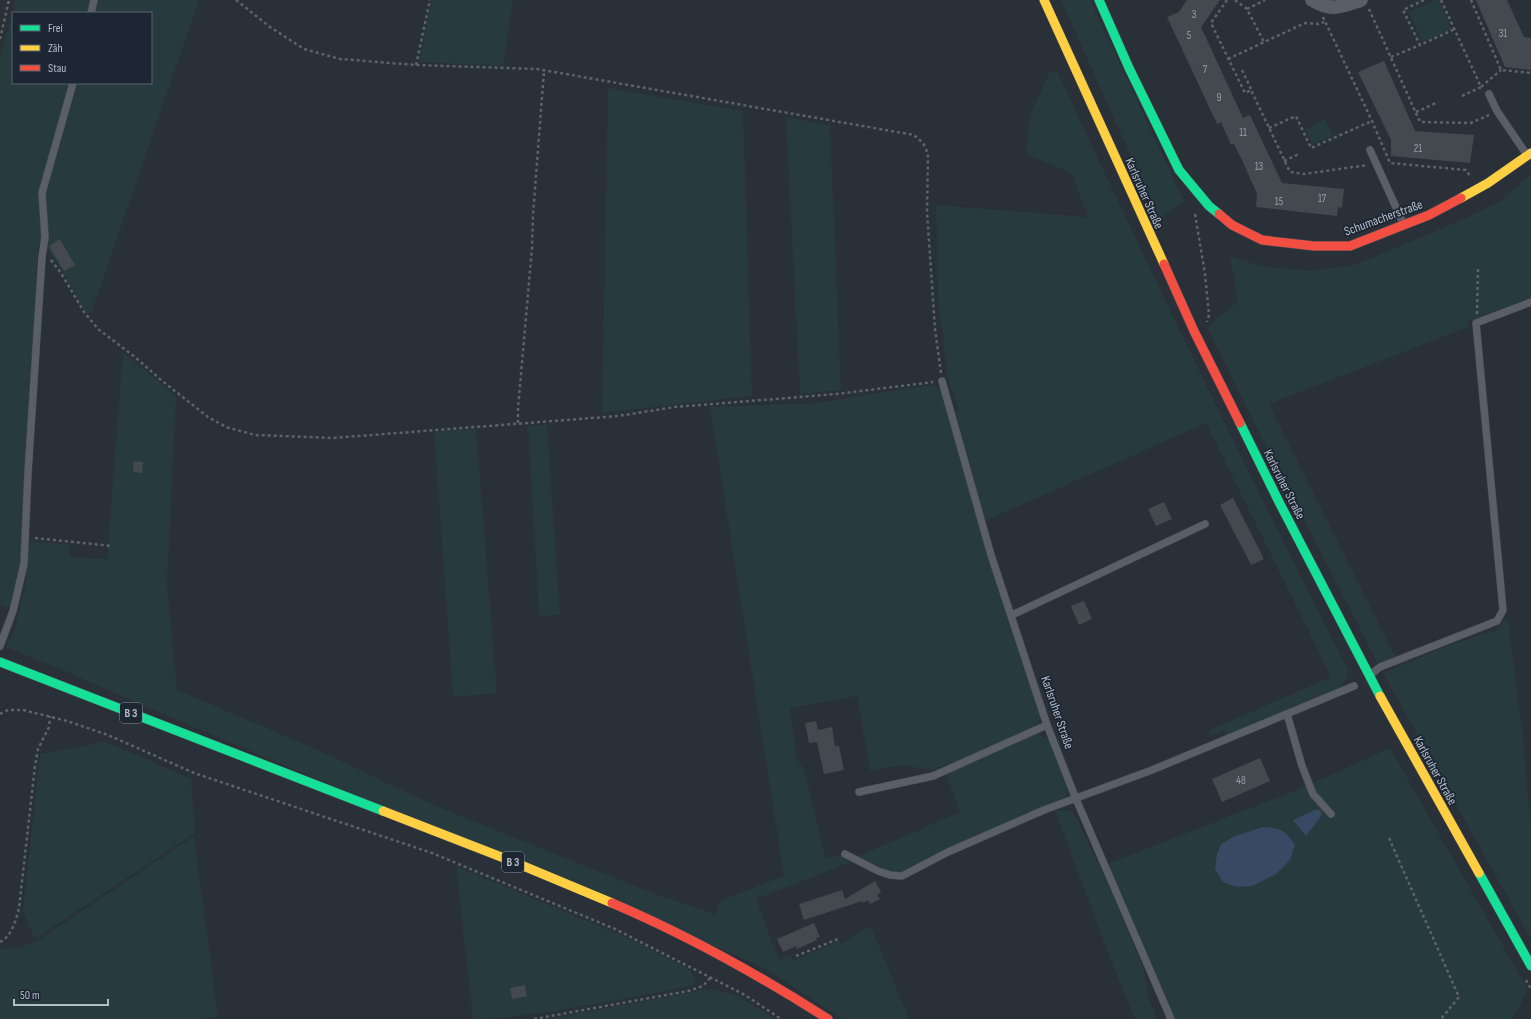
<svg xmlns="http://www.w3.org/2000/svg" width="1531" height="1019" viewBox="0 0 1531 1019" font-family="'Sofia Sans Condensed',sans-serif">
  <style>
    .green { fill: #273a3e; fill-rule: evenodd }
    .water { fill: #384963 }
    .building { fill: #444950 }
    .lines { fill: none; stroke-linecap: round; stroke-linejoin: round }
    .lane-casing { stroke: #484c53; stroke-width: 8 }
    .street-casing { stroke: #484c53; stroke-width: 14 }
    .fast-casing { stroke: #484c53; stroke-width: 10 }
    .slow-casing { stroke: #484c53; stroke-width: 10 }
    .jam-casing { stroke: #484c53; stroke-width: 10 }
    .path { stroke: #5d636a; stroke-width: 2.5; stroke-dasharray: 3 3; stroke-linecap: butt }
    .lane { stroke: #5a5e66; stroke-width: 7 }
    .street { stroke: #5a5e66; stroke-width: 13 }
    .fast { stroke: #16e098; stroke-width: 9 }
    .slow { stroke: #ffcf43; stroke-width: 9 }
    .jam { stroke: #f24e42; stroke-width: 9 }
    .labels { text-anchor: middle; stroke-width: 3.5; stroke-linejoin: round; paint-order: stroke }
    .number-label { font-size: 11px; fill: #989fab }
    .shield { fill: #1d2633; stroke: #878f9c; stroke-width: 1 }
    .shield-label { font-size: 12px; font-weight: bold; fill: #b4bcc9 }
    .street-label { font-size: 13px; fill: #b4bcc9; stroke: #1d2633 }
  </style>
  <rect width="100%" height="100%" fill="#2a3038"/>
  <!-- green -->
  <path class="green" d="M15 0H199L92 311 87 314 44 241 38 245 21 563 9 608 0 605V57L9 26ZM13 13H151V83H13Z
    M432 0H513L503 66 421 62 419 60Z
    M1061 0H1090L1184 201 1159 219Z
    M1436 0H1439L1451 29 1422 42 1409 12Z
    M1057 71C1151 273 1248 474 1349 672L1343 686 1227 736 1224 730 1209 736 1210 730 1331 677 1206 423 985 521 955 412 959 411 948 378 938 298 936 205 1088 217 1071 173 1026 154 1030 116 1049 73Z
    M608 88 743 111 752 396 602 413Z
    M786 117 830 125 841 390 800 394Z
    M1325 119 1333 136 1312 145 1305 129Z
    M1531 174V298L1468 321V327L1269 404 1396 658 1381 664 1377 662 1262 438 1208 329C1213 319 1229 310 1238 301L1230 256 1261 266 1309 271 1355 265 1462 220 1501 201Z
    M123 352 176 396 167 586 177 690 309 746 436 806 650 892 714 914 716 913 720 901 784 876 710 407 817 403 895 390 932 385 938 388 943 393 1040 711V719L1035 726 968 757 932 770 902 765 870 771 857 696 790 708 797 759 804 769 826 859 840 855 851 862 756 899 779 960 790 955 793 961 839 941 841 944 871 926 909 1019H843L759 965 165 715 63 670 6 647 15 628 25 587 30 542 69 544V557L107 559Z
    M547 425 560 615 539 616 528 426Z
    M476 429 497 693 453 697 434 432Z
    M1508 618 1522 729 1531 826V939L1383 673 1450 645 1492 631 1493 633C1500 629 1501 621 1508 618Z
    M1036 734 1050 740 1068 788 1066 798 902 871H888L857 857 960 812 946 774 1003 748Z
    M104 742 140 756 191 779 195 833 35 939 23 911 40 754Z
    M1390 748 1528 990 1513 1019H1175L1108 864 1309 785Z
    M1064 810 1073 812 1107 881 1143 967 1149 1000 1157 1019H1135L1115 971 1055 811Z
    M194 836 218 1016 206 1019H0V949L17 948 35 942Z
    M456 866 637 942 688 969 696 979 694 985C657 993 620 1000 582 1006 546 1012 510 1019 473 1019Z
    M709 989C739 993 751 1004 775 1019H548Z"/>
  <!-- water -->
  <path class="water" d="M1315 810H1319L1322 813 1320 818 1306 836 1293 820Z
    M1263 827C1281 829 1285 829 1295 845L1290 860 1276 874 1252 886 1237 887 1223 882 1215 869 1217 854 1221 844 1235 836Z"/>
  <!-- building -->
  <path class="building" d="M1187 0H1220L1201 27 1243 118 1250 115 1282 183 1344 189 1342 208 1338 207 1337 216 1256 207 1257 194 1242 160 1234 144 1231 145 1221 122 1217 124 1167 17 1179 12Z
    M1476 0H1507L1524 37 1531 38V70L1505 67Z
    M1384 61 1415 131 1474 135 1470 163 1391 156V140L1358 72Z
    M60 239 75 265 64 271 49 246Z
    M134 461 143 462 142 473 133 472Z
    M1233 498 1264 559 1251 565 1220 505Z
    M1164 502 1172 519 1156 526 1148 509Z
    M1084 601 1092 619 1079 625 1071 606Z
    M816 721 818 730 832 727 835 746H839L844 770 824 774 817 742 809 743 805 723Z
    M1260 758 1270 781 1222 802 1212 779Z
    M875 881 881 892 877 895 880 899 870 904 868 900 863 903 862 901 804 920 799 904 842 890 845 899Z
    M814 923 820 937 816 938 817 940 797 949 796 946 783 952 777 939Z
    M525 985 527 996 512 999 510 988Z"/>
  <g class="lines">
    <defs>
      <path id="lane" d="M91 13 94 0
        M1489 94 1497 111 1527 155
        M1370 150 1404 225
        M942 381 991 555 1047 725 1076 799 1171 1019
        M1012 615 1205 524
        M0 646 13 611 24 564 28 473 42 257 45 237 42 193 73 83
        M1369 676 1380 667 1497 621 1503 610 1476 323 1531 302
        M1287 714 1302 766 1313 794 1331 814
        M859 792 933 776 1047 725
        M845 854 878 871 890 875 902 876 948 852 1044 810 1152 770 1354 686"/>
      <path id="street" d="M1312 0C1332 12 1340 7 1361 0"/>
      <path id="fast" d="M1099 0 1129 68 1179 170 1209 206 1219 214
        M1240 423 1280 504 1380 696
        M0 662 383 811
        M1479 873 1531 966"/>
      <path id="slow" d="M1044 0 1164 264
        M1461 198 1488 183 1531 153
        M1380 696 1479 873
        M383 811 509 860 612 903"/>
      <path id="jam" d="M1219 214 1232 225 1262 240 1314 246H1350L1429 215 1461 198
        M1164 264 1194 331 1240 423
        M612 903C687 935 759 975 828 1019"/>
    </defs>
    <!-- lane casing -->
    <use href="#lane" class="lane-casing"/>
    <!-- street casing -->
    <use href="#street" class="street-casing"/>
    <!-- fast casing -->
    <use href="#fast" class="fast-casing"/>
    <!-- slow casing -->
    <use href="#slow" class="slow-casing"/>
    <!-- jam casing -->
    <use href="#jam" class="jam-casing"/>
    <!-- path -->
    <path class="path" d="M236 0 270 27 304 49 340 59 416 65 537 69 914 135 923 143 928 154 927 212 935 329 941 373
      M1227 0 1211 23 1245 93 1251 90 1290 172 1304 174 1368 165
      M1235 0 1247 9 1264 42
      M1424 0 1403 10 1420 45 1455 29
      M1441 0 1481 87 1501 70
      M1471 0 1501 70 1531 73
      M1247 9 1265 0
      M1369 9 1420 122 1471 123 1489 115
      M1323 17 1372 121 1390 163 1466 170 1470 176
      M0 39 9 0
      M1391 57 1420 45
      M1228 59 1305 23 1318 24 1324 22
      M416 65 430 0
      M1242 70 1251 89
      M1462 96 1481 87
      M1416 112 1438 102
      M1269 128 1296 116 1311 148 1372 121
      M1284 161 1299 154
      M1195 214 1205 274 1209 315 1207 322
      M51 260 61 273 84 312 98 329 135 357 161 380 208 417 226 427 255 435 333 438 618 416 675 407 837 394 933 382
      M1477 314 1478 269
      M518 423V408L532 248 533 215 544 71
      M35 538 112 546
      M0 714 8 710H23L67 721 108 735 194 773 432 853 615 929 745 995 781 1019
      M1389 838 1459 997 1441 1019
      M0 942C12 936 16 920 19 908L35 766 38 749 49 727 50 716
      M796 956 838 939
      M1526 980 1531 989
      M534 1019 688 991 703 986 710 978"/>
    <!-- lane -->
    <use href="#lane" class="lane"/>
    <!-- street -->
    <use href="#street" class="street"/>
    <!-- fast -->
    <use href="#fast" class="fast"/>
    <!-- slow -->
    <use href="#slow" class="slow"/>
    <!-- jam -->
    <use href="#jam" class="jam"/>
  </g>
  <g class="labels">
    <!-- number labels -->
    <g class="number-label">
      <text x="1194" y="18">3</text>
      <text x="1503" y="37">31</text>
      <text x="1189" y="39">5</text>
      <text x="1205" y="73">7</text>
      <text x="1219" y="101">9</text>
      <text x="1243" y="136">11</text>
      <text x="1418" y="152">21</text>
      <text x="1259" y="170">13</text>
      <text x="1322" y="202">17</text>
      <text x="1279" y="205">15</text>
      <text x="1241" y="784">48</text>
    </g>
    <!-- shield labels -->
    <g class="shield">
      <rect x="120" y="703" width="22" height="20" rx="3"/>
      <rect x="502" y="852" width="22" height="20" rx="3"/>
    </g>
    <g class="shield-label">
      <text x="131" y="717">B 3</text>
      <text x="513" y="866">B 3</text>
    </g>
    <!-- street labels -->
    <g class="street-label">
      <text transform="translate(1145 193) rotate(66)" y="5">Karlsruher Straße</text>
      <text transform="translate(1383 217) rotate(-20)" y="5">Schumacherstraße</text>
      <text transform="translate(1285 484) rotate(63)" y="5">Karlsruher Straße</text>
      <text transform="translate(1058 712) rotate(71)" y="5">Karlsruher Straße</text>
      <text transform="translate(1436 770) rotate(61)" y="5">Karlsruher Straße</text>
    </g>
  </g>
  <!-- legend -->
  <rect x="12" y="12" width="140" height="72" fill="#1d2633" stroke="#59626f"/>
  <rect x="20" y="25" width="20" height="6" fill="#16e098" stroke="#59626f"/>
  <text x="48" y="32" font-size="12" fill="#b4bcc9">Frei</text>
  <rect x="20" y="45" width="20" height="6" fill="#ffcf43" stroke="#59626f"/>
  <text x="48" y="52" font-size="12" fill="#b4bcc9">Zäh</text>
  <rect x="20" y="65" width="20" height="6" fill="#f24e42" stroke="#59626f"/>
  <text x="48" y="72" font-size="12" fill="#b4bcc9">Stau</text>
  <!-- scale -->
  <path d="M14 999v6h94v-6" fill="none" stroke="#b4bcc9" stroke-width="2"/>
  <text x="20" y="999" font-size="12" fill="#b4bcc9" stroke="#1d2633" stroke-width="3" paint-order="stroke">50 m</text>
</svg>
